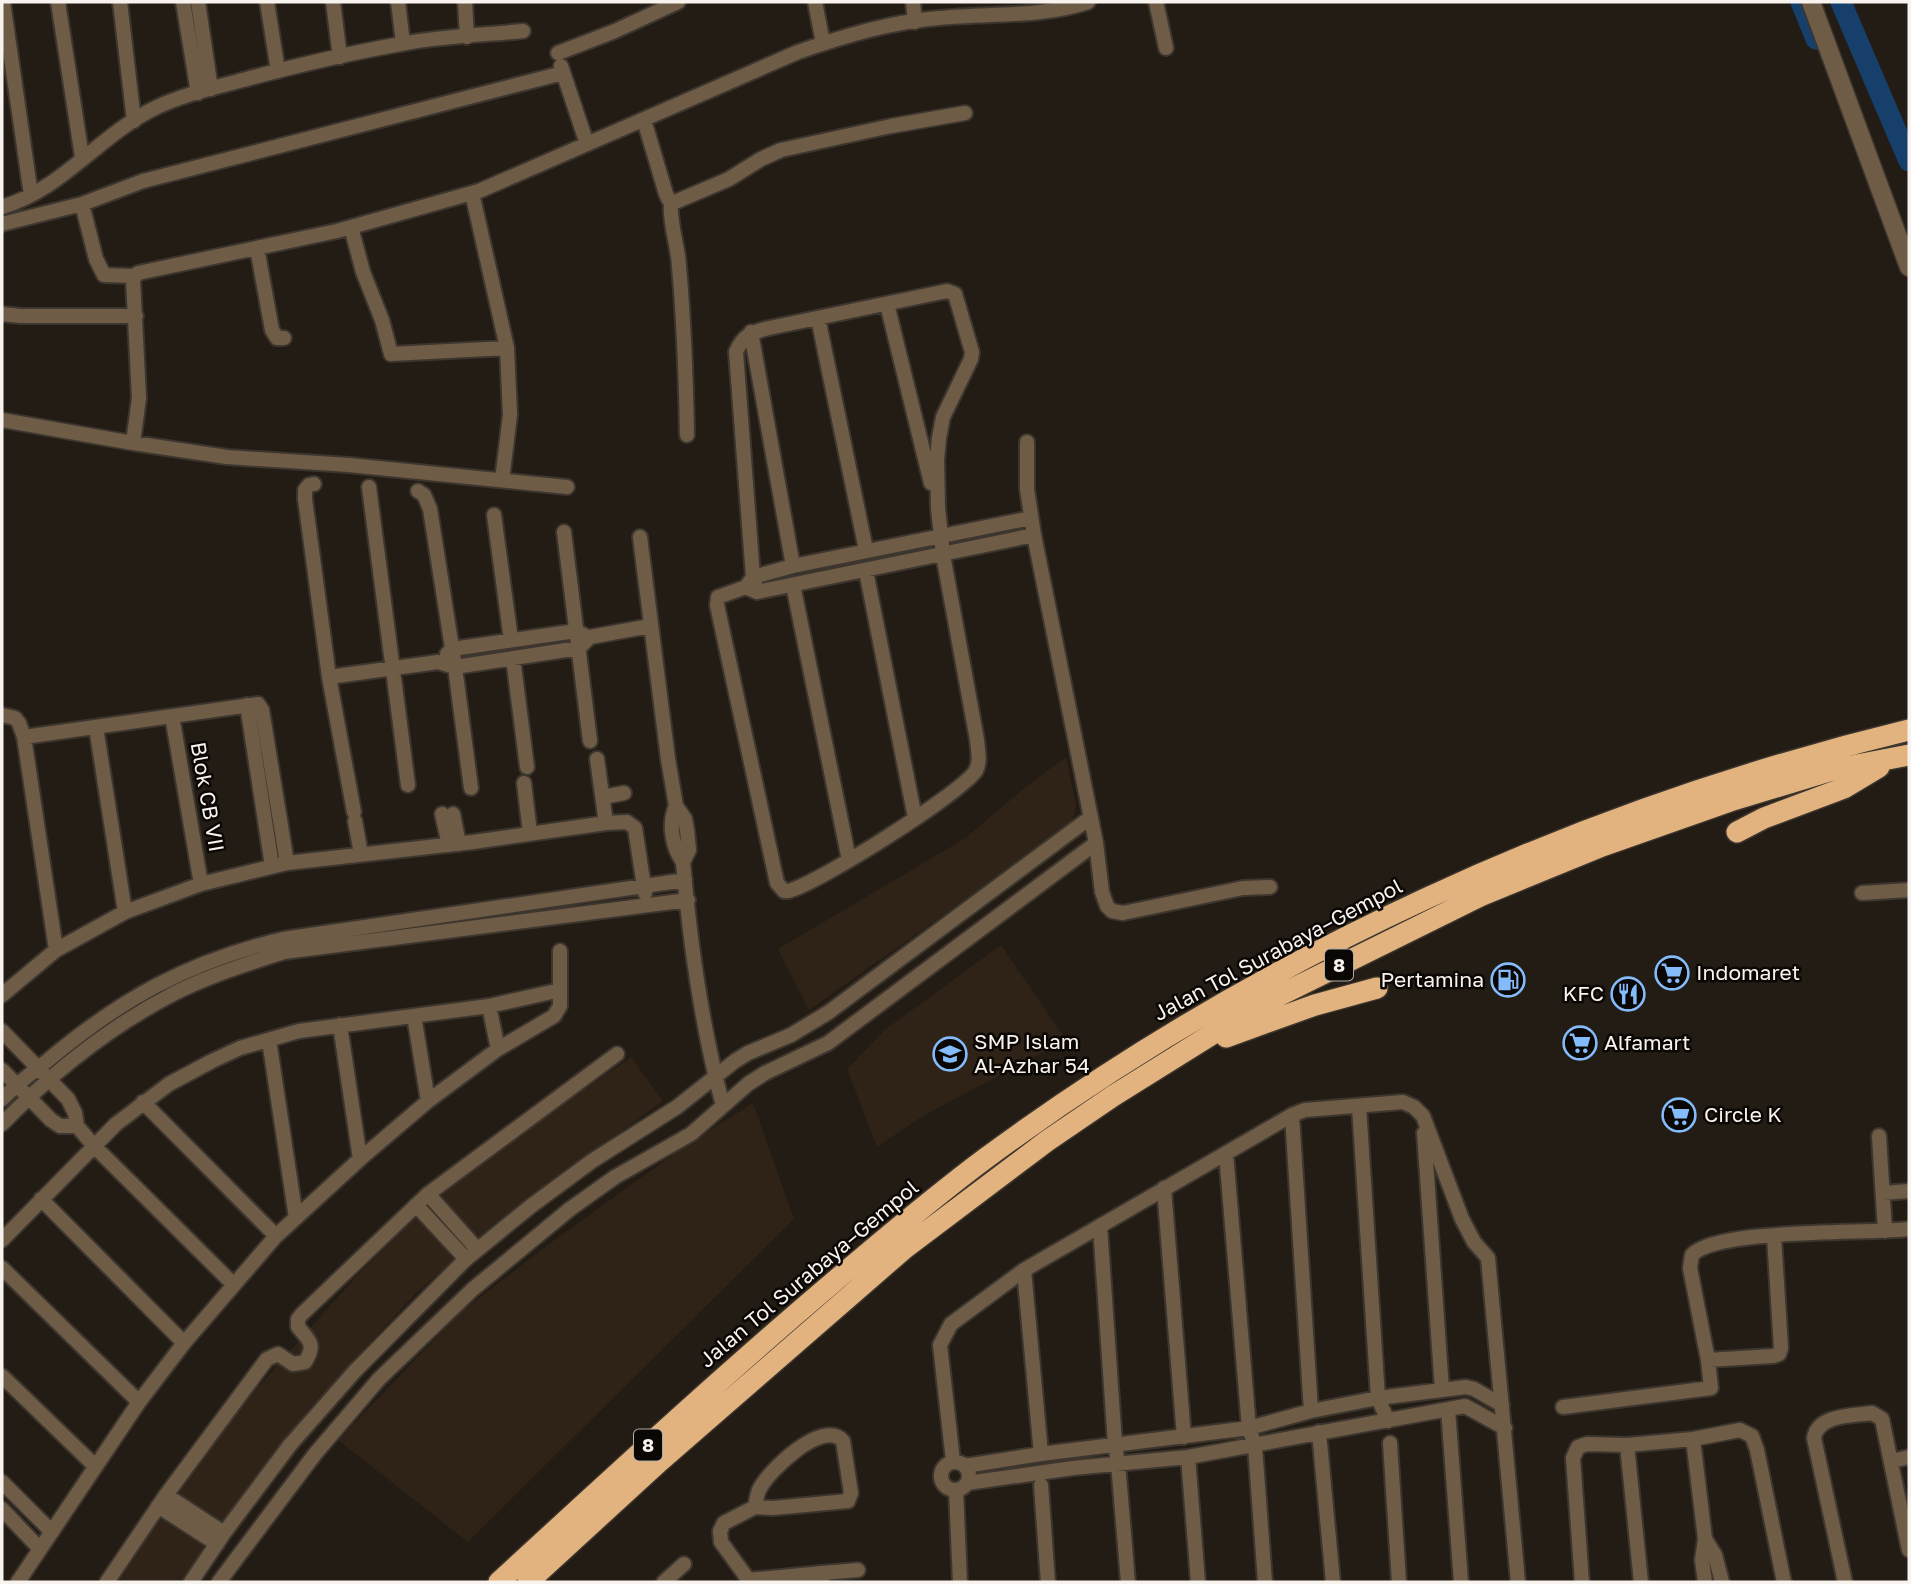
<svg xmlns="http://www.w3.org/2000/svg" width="1911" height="1584" viewBox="0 0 1911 1584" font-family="'Golos Text',sans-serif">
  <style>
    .built { fill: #2e2316 }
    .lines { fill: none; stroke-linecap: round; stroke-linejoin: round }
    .river { stroke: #16406b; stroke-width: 21 }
    .minor-casing { stroke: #3d362e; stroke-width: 18 }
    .tertiary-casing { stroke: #3d362e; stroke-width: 21 }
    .motorway-casing { stroke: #3d362e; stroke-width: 24 }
    .minor { stroke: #6f5c47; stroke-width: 14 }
    .tertiary { stroke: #6f5c47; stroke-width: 18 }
    .motorway { stroke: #e3b37f; stroke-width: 21 }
    .labels { text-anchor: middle; stroke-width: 5; stroke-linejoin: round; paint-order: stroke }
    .shield { fill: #0a0705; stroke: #b1aca8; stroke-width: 2 }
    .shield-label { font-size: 19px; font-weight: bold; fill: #f8f3ee }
    .street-label { font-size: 21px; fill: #f8f3ee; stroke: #0a0705 }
    .poi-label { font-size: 21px; fill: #f8f3ee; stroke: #0a0705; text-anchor: start }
  </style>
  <rect width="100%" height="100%" fill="#231c14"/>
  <!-- built -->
  <path class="built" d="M1066 757 1076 804 1074 816 1064 830 809 1010 778 949 964 839 1028 785Z
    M1001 945 1066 1040 923 1116 877 1147 847 1069 886 1029Z
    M631 1057 663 1101 489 1229 415 1294 311 1407 223 1522 181 1582H118L157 1523 233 1415 353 1280 432 1201 539 1121Z
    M753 1103 794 1219 468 1542 338 1440 461 1312 553 1241 685 1146Z"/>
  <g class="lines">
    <!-- river -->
    <path class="river" d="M1801 2 1816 39
      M1841 2 1909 161"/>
    <defs>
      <path id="minor" d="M3 2 31 195
        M58 2 82 157
        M120 2 134 121
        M183 2 198 93
        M198 2 211 89
        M267 2 278 71
        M333 2 340 57
        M398 2 403 43
        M465 2 467 37
        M815 2 823 43
        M913 2 915 22
        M1156 2 1166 48
        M558 53 615 31 678 2
        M561 66 587 144
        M644 120 666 194 669 200 675 202 729 179 761 159 781 150 891 126 965 113
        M472 193 507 348 510 415 502 480
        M671 202C669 223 678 245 679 266 684 323 686 378 687 435
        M82 204 96 259 104 275 134 276
        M2 207C61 190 99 136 153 109 183 94 218 87 250 78 299 65 350 53 401 44 441 36 483 35 523 31
        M2 224 82 204 143 181 563 73
        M351 227 363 272 382 320 391 354 507 348
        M257 248 272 330 277 338H284
        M887 304 931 483
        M2 314 21 316H136
        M818 318 866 550
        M751 332 793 566
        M2 420 133 443 227 457 349 465 567 487
        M1027 442V489L1034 535 1096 843 1102 892 1107 906 1112 911 1123 913 1243 888 1270 887
        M133 443 139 398 133 279 138 273 337 231 479 191 798 52C844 36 890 22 939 18 989 13 1040 18 1088 2
        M314 484 309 485 305 490V499L329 677 354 812
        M369 487 408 785
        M418 491 424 495 430 509 455 667 471 788
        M494 515 511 640
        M564 532 590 741
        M640 537 668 759 676 806 685 819 687 830 689 850 683 862C690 943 702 1028 723 1106
        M866 571 915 818
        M793 585 849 860
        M748 588 757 592 1034 535
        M757 592 753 577 736 352C743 335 752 332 769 328L947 291 955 294 972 352 971 359 943 417 939 438 937 460 938 508 943 555 977 740C978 751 981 763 975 772 955 797 819 883 788 891H784L777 883 717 605 718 597 746 587 753 577 793 566 1031 518
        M447 654 452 649 576 631 584 635
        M513 658 527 767
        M329 677 438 662 455 667 579 648 590 637 650 626
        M247 705 272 866
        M2 715 15 718 19 723 24 737 56 950
        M172 716 201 884
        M96 727 125 912
        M24 737 258 704 262 710 287 863
        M524 783 530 833
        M603 797 624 793
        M676 806C668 823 672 847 683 862
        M442 814 449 845
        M453 814 459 844
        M355 821 361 854
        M606 823 627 822 635 828 645 893
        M1862 893 1909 890
        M560 990V951
        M2 995 56 950 125 912 201 884 287 863 473 842 606 823 597 759
        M489 1006 498 1049
        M414 1016 428 1101
        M340 1025 360 1159
        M2 1031 68 1099 75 1113 77 1126H60L51 1120 2 1070
        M269 1040 296 1218
        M2 1099C16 1085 31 1073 47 1061 122 998 188 962 283 939L685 880
        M143 1102 276 1236
        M1359 1106 1378 1398 1388 1421
        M1292 1115 1311 1411
        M2 1124C53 1072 109 1027 173 994 208 976 247 964 284 952L688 900
        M77 1126 94 1146 234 1285
        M1424 1133 1442 1390
        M1879 1136 1885 1231
        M1226 1153 1249 1428 1255 1446 1265 1582
        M1164 1188 1184 1437
        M1883 1193 1909 1191
        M428 1194 477 1249
        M41 1199 184 1343
        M416 1205 466 1259
        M1100 1226 1115 1444 1118 1463 1128 1582
        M2 1240 116 1124 169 1084 212 1061 240 1048 299 1031 489 1006 560 990V1006L554 1016 498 1049 428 1101 360 1159 276 1236 184 1343 139 1402 18 1582
        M2 1268 139 1402
        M1024 1270 1041 1454
        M1708 1360 1773 1356 1779 1354 1781 1348 1774 1236
        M2 1376 95 1466
        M1563 1407 1711 1388 1708 1360 1690 1268 1692 1255C1717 1228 1866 1234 1909 1229
        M1448 1409 1461 1582
        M1319 1432 1333 1582
        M1693 1439 1705 1539 1702 1560 1705 1582
        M1390 1443 1399 1582
        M1627 1445 1641 1582
        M1188 1457 1198 1582
        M953 1461 940 1345 951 1324 1024 1270 1292 1115 1305 1110 1403 1102 1414 1107 1423 1116 1462 1219 1474 1242 1488 1258 1518 1582
        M1892 1461 1909 1457
        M941 1476a14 14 0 1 1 28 0a14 14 0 1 1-28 0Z
        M965 1466 1041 1454 1249 1428 1311 1411 1378 1398 1466 1387 1474 1389 1502 1405
        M2 1482 52 1532
        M967 1483 1073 1468 1188 1457 1465 1406 1505 1428
        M1041 1485 1048 1582
        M956 1490 960 1582
        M166 1495 224 1533
        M158 1506 217 1544
        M2 1509 40 1549
        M1705 1539 1715 1555 1722 1582
        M822 1573 858 1570
        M748 1580 822 1573V1582
        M107 1582 166 1495 267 1359 278 1354 293 1364 305 1362C316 1345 310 1341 298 1327V1319L302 1314 428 1194 617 1054
        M191 1582 224 1533 290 1445 355 1371 466 1259 531 1206 592 1161 677 1107 735 1061 748 1053 791 1035 829 1012 1091 817
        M219 1582 315 1454 379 1379 473 1289 570 1209 615 1177 691 1134 748 1084 765 1073 828 1043 1096 843
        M664 1582 684 1564
        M750 1582 721 1542 720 1531 724 1523 755 1507 773 1508 848 1501 851 1493 843 1441C823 1418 768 1471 759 1490 757 1495 756 1502 755 1507
        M1582 1582 1573 1458 1578 1447 1587 1444 1627 1445 1693 1439 1740 1430 1752 1436 1757 1450 1784 1582
        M1845 1582 1814 1438C1818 1414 1853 1416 1872 1413L1882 1419 1909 1550"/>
      <path id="tertiary" d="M1811 2 1909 267"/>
      <path id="motorway" d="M1737 832 1764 818 1844 788 1879 767
        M1226 1037 1315 1005 1377 988
        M499 1582C608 1482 717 1381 830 1285 881 1242 932 1198 986 1158 1260 956 1579 810 1909 730
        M528 1582 660 1461 905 1248 1047 1141 1113 1096 1254 1008 1480 896 1602 846 1730 801 1836 769 1909 755"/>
    </defs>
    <!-- minor casing -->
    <use href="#minor" class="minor-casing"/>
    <!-- tertiary casing -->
    <use href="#tertiary" class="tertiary-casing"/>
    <!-- motorway casing -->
    <use href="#motorway" class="motorway-casing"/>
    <!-- minor -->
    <use href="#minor" class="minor"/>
    <!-- tertiary -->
    <use href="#tertiary" class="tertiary"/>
    <!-- motorway -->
    <use href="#motorway" class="motorway"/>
  </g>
  <!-- icons -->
  <defs>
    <symbol id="supermarket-ring" viewBox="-11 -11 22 22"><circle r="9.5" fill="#0a0705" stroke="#84bcfb" stroke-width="1.5"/><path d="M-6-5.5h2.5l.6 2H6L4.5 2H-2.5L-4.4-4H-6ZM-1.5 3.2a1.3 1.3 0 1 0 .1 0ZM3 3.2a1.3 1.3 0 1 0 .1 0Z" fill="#84bcfb"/></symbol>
    <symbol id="fuel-ring" viewBox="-11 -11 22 22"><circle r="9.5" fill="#0a0705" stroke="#84bcfb" stroke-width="1.5"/><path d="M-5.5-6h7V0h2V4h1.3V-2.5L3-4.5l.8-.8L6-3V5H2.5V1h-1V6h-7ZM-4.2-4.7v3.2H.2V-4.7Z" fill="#84bcfb"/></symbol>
    <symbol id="restaurant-ring" viewBox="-11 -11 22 22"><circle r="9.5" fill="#0a0705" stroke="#84bcfb" stroke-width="1.5"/><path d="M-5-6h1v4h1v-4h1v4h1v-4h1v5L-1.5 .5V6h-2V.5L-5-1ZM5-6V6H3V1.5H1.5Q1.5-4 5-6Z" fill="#84bcfb"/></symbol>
    <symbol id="school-ring" viewBox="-11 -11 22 22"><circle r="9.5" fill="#0a0705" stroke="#84bcfb" stroke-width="1.5"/><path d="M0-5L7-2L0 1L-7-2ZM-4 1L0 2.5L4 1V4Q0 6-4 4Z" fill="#84bcfb"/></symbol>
  </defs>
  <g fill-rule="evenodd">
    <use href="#supermarket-ring" x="1653" y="954" width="38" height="38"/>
    <use href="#fuel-ring" x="1489" y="961" width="38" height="38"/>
    <use href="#restaurant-ring" x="1609" y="975" width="38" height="38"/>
    <use href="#supermarket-ring" x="1561" y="1024" width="38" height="38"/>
    <use href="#school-ring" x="931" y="1035" width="38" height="38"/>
    <use href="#supermarket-ring" x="1660" y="1096" width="38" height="38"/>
  </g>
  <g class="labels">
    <!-- shield labels -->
    <g class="shield">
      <rect x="1325" y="949.5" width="28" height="31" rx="5"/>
      <rect x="634" y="1429.5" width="28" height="31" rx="5"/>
    </g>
    <g class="shield-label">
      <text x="1339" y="972">8</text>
      <text x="648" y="1452">8</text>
    </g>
    <!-- street labels -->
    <g class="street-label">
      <text transform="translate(207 797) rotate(80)" y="7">Blok CB VII</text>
      <text transform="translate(1278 950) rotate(-28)" y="7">Jalan Tol Surabaya–Gempol</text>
      <text transform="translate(809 1274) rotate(-40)" y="7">Jalan Tol Surabaya–Gempol</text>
    </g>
    <!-- poi labels -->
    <g class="poi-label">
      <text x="1696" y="980">Indomaret</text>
      <text x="1484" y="987" text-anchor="end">Pertamina</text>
      <text x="1604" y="1001" text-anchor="end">KFC</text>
      <text x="974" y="1049">SMP Islam<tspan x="974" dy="24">Al-Azhar 54</tspan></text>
      <text x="1604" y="1050">Alfamart</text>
      <text x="1704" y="1122">Circle K</text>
    </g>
  </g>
  <!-- border -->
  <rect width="1911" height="1584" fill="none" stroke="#f8f3ee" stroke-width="7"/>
</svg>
